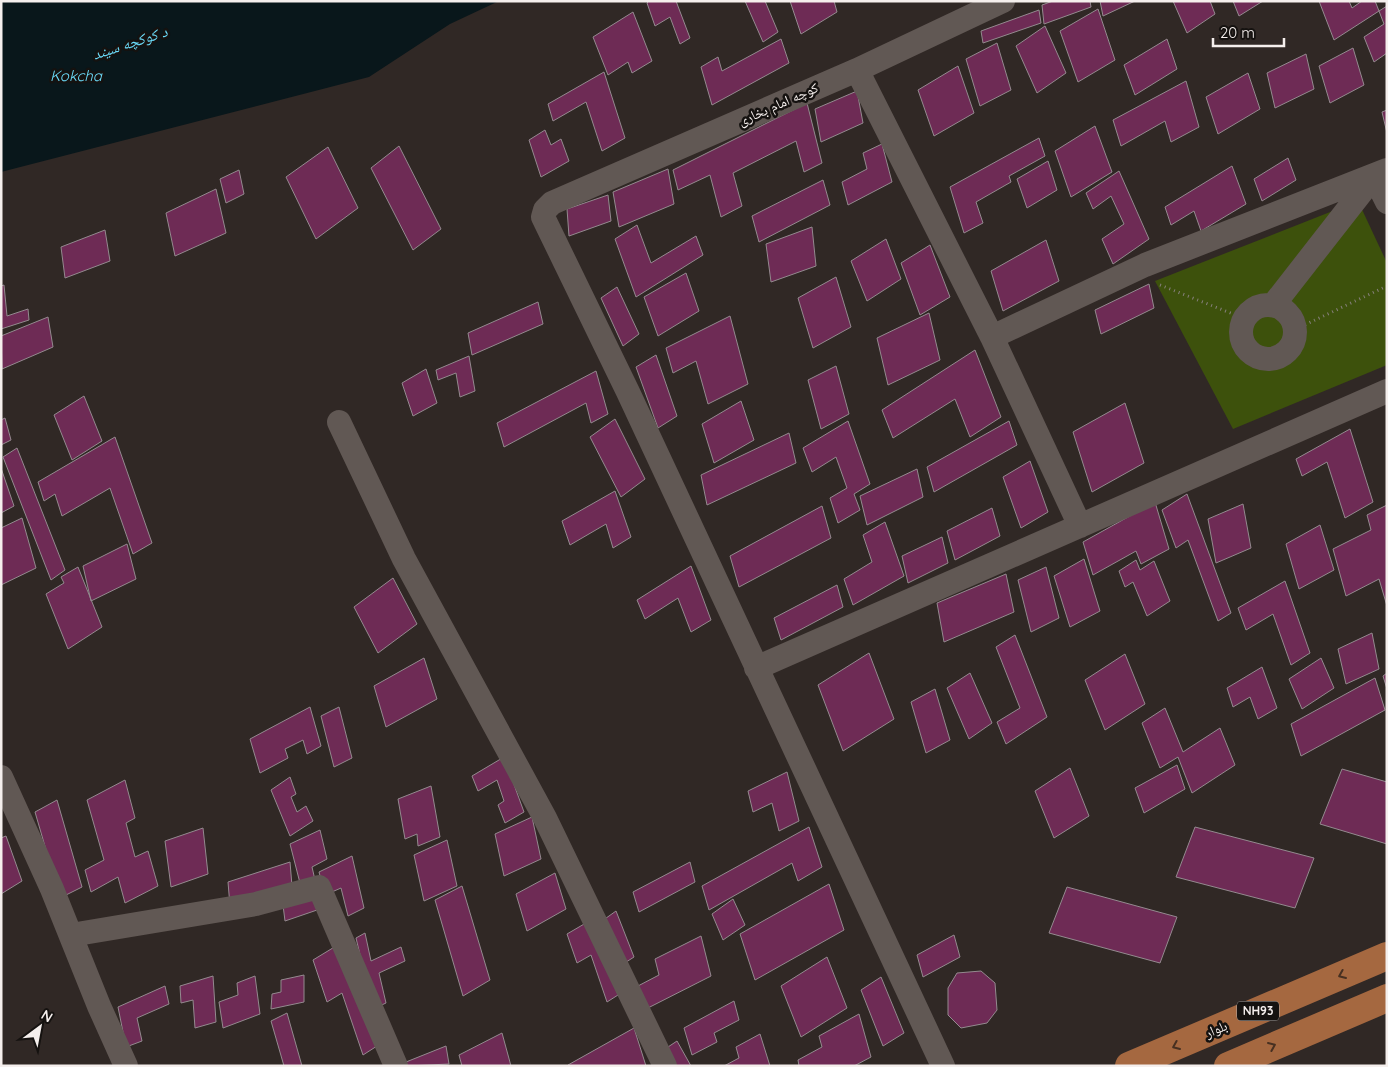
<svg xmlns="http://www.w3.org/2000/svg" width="1388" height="1067" viewBox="0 0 1388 1067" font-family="Quicksand,'Noto Naskh Arabic',sans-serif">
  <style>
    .green { fill: #3d510c }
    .water { fill: #09171b }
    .building { fill: #6e2b55; stroke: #948a8f }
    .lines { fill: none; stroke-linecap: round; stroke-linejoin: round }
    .path { stroke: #87807d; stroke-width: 3; stroke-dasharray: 1 4; stroke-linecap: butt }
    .minor { stroke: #615854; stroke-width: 24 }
    .major { stroke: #a56840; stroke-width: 28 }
    .oneway { stroke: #473021 }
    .labels { text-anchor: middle; stroke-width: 5; stroke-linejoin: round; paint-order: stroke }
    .shield { fill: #151210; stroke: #b2adab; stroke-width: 1 }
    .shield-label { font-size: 12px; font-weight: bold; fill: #f5efed }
    .street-label { font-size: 14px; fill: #f5efed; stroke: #151210 }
    .water-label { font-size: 15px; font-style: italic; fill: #6bdcfa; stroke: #151210 }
  </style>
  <rect width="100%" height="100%" fill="#302825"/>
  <!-- green -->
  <path class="green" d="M1358 201 1387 263V365L1233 429 1155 281Z"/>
  <!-- water -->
  <path class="water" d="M1 1H499L450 24 369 77 1 172Z"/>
  <!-- building -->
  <path class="building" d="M649 1H676L690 38 680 44 670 17 655 26 647 3Z
    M745 1H765L778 32 763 42Z
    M790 1H834L837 12 801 34Z
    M1053 1H1090L1091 7 1044 24 1042 5Z
    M1100 1H1135L1103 16Z
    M1173 1H1210L1215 14 1187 33Z
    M1233 1H1263L1239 16Z
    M1319 1H1349L1352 8 1362 1H1375L1379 11 1334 40Z
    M1387 6V53L1374 62 1364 37 1384 24 1379 11Z
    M1098 9 1115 60 1078 82 1060 31Z
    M1039 10 1041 23 983 43 981 31Z
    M633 12 652 61 632 73 628 62 608 75 593 37Z
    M1045 26 1066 73 1037 93 1016 46Z
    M781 39 789 63 712 105 701 67 718 57 722 71Z
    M1167 39 1177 69 1135 95 1124 65Z
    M997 43 1011 90 980 106 966 59Z
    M1353 48 1364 85 1330 103 1319 66Z
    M1306 54 1314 89 1275 108 1267 73Z
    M958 66 974 113 934 136 918 90Z
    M604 72 625 138 602 151 586 102 553 121 548 104Z
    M1248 73 1260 109 1218 134 1206 97Z
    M1186 81 1199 127 1171 142 1165 121 1121 146 1113 120Z
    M857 91 863 123 821 142 815 109Z
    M807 103 822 163 804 172 796 141 733 173 742 206 721 217 710 175 678 190 673 170Z
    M1387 110V133L1382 112Z
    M1095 126 1112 172 1071 197 1055 151Z
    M545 130 551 145 561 139 569 161 541 177 529 140Z
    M1039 138 1045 156 1009 176 1011 182 976 202 983 223 964 233 950 187Z
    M882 144 892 182 848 205 842 182 867 169 863 153Z
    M399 146 441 229 413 250 371 168Z
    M328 147 358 208 316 239 286 177Z
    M1288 158 1296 180 1262 201 1254 179Z
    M1048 161 1057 190 1027 208 1017 179Z
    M1232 166 1246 204 1201 231 1194 211 1171 225 1165 207Z
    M668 169 674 204 619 227 613 192Z
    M239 170 244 194 226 203 220 179Z
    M1119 171 1149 239 1113 264 1102 239 1124 224 1111 196 1093 209 1086 193Z
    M823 180 830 205 759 242 752 216Z
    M216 189 226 233 175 256 166 213Z
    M608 195 611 221 569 236 567 209Z
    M637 225 651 263 696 236 703 255 636 297 615 239Z
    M812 227 816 266 771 282 766 244Z
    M105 230 110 261 65 278 61 247Z
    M886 239 901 279 867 301 851 261Z
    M1046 240 1059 281 1003 311 991 271Z
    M930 245 950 297 920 315 901 263Z
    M686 273 699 311 658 336 644 297Z
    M836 277 851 327 813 348 798 298Z
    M1149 284 1154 308 1101 334 1095 310Z
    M4 285 7 316 28 309 29 320 1 329V286Z
    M617 287 639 334 623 346 601 298Z
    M538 302 543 324 472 355 468 333Z
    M929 313 940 360 888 385 877 338Z
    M730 316 748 384 708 404 696 361 673 373 666 348Z
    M48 317 53 347 2 369 1 336Z
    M975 350 1001 417 970 437 955 399 893 438 882 410Z
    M656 355 677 416 658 428 636 367Z
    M469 356 475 391 460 397 456 373 438 380 436 370Z
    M836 366 849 414 821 429 808 380Z
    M426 369 437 403 413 416 402 383Z
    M596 371 608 414 591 423 586 403 504 447 497 423Z
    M84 396 102 441 72 460 54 415Z
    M741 401 754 440 714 463 702 424Z
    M1125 403 1144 463 1092 492 1073 432Z
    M5 418 11 440 1 445V420Z
    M615 419 645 479 621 497 590 437Z
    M848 421 870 484 854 494 860 510 838 523 830 498 847 488 836 457 812 472 803 448Z
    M1009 421 1017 445 934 492 927 467Z
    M1350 429 1373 502 1345 518 1327 462 1302 476 1296 459Z
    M789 433 796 463 707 505 701 475Z
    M115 437 152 543 133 554 110 488 62 516 55 494 44 501 38 482Z
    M17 448 65 570 51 580 3 457Z
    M1030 461 1048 512 1021 528 1003 477Z
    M1 468 14 506 1 513Z
    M917 469 923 497 867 525 860 496Z
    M615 491 631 537 613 548 606 524 570 545 562 521Z
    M1187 494 1231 613 1218 621 1188 540 1176 548 1162 510Z
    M1155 502 1169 549 1141 564 1136 551 1093 575 1083 542Z
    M1243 504 1251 548 1216 563 1208 519Z
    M1387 505V606L1379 579 1346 596 1333 549 1371 530 1367 515Z
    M822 506 831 538 739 587 730 556Z
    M992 508 1000 536 955 560 947 531Z
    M22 518 36 568 1 585V528Z
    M885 522 904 576 853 605 844 579 872 562 863 535Z
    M1320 525 1334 570 1299 589 1286 544Z
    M942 537 948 563 908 583 902 556Z
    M127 544 136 579 91 601 83 566Z
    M1084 559 1100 611 1070 627 1054 576Z
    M1136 560 1140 570 1154 561 1170 601 1147 616 1133 582 1125 587 1119 571Z
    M691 566 711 620 691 632 678 598 645 619 637 600Z
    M78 567 102 627 68 649 46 594 64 583 61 577Z
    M1046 567 1059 618 1031 632 1018 580Z
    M1006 574 1014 612 944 642 937 603Z
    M393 578 417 624 378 653 354 607Z
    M1285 581 1310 653 1291 665 1273 614 1246 630 1238 608Z
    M837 585 843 607 781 640 774 618Z
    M1372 633 1379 669 1346 684 1338 649Z
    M1015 635 1047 717 1006 744 997 722 1020 708 996 647Z
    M869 653 894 719 843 751 818 685Z
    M1125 654 1145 704 1105 730 1085 680Z
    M424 658 437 699 386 727 374 686Z
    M1321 658 1334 688 1302 709 1289 679Z
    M1262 667 1277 708 1258 719 1250 697 1233 707 1227 688Z
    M970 673 992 723 969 739 947 688Z
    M1387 673V689L1383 676Z
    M1375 678 1385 710 1301 756 1291 724Z
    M935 689 950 740 926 753 911 702Z
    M310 707 321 746 307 754 303 740 285 749 288 758 260 773 250 739Z
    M339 707 352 758 334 767 321 716Z
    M1165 708 1183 752 1220 728 1235 765 1192 793 1178 757 1160 768 1142 723Z
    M504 757 524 812 505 823 498 805 504 801 497 780 478 791 472 776Z
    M1177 765 1185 789 1144 813 1135 788Z
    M1070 768 1089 816 1054 838 1035 791Z
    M1342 769 1387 782V844L1320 824Z
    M787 772 799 821 779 831 772 803 753 812 748 791Z
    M290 777 296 794 291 797 297 812 306 806 313 821 290 836 271 790Z
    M125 780 135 818 126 823 135 857 148 851 158 886 125 903 118 877 91 892 85 870 104 860 87 800Z
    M431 786 440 837 418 846 417 834 405 839 398 799Z
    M57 800 82 887 60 898 35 812Z
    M532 817 541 859 504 876 495 834Z
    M809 827 822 867 798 881 792 863 709 910 702 886Z
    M1195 827 1314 858 1295 908 1176 877Z
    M203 828 208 874 171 887 165 841Z
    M320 830 327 859 312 867 315 880 301 887 290 844Z
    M6 836 22 881 1 894V838Z
    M447 840 457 886 424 901 414 855Z
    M352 856 364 908 348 916 341 888 325 895 319 872Z
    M290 862 292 886 230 906 228 882Z
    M690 862 695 882 639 912 633 892Z
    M555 873 566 909 527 931 516 894Z
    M829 884 844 930 755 980 740 934Z
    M462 886 490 980 463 996 435 900Z
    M1067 887 1177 917 1160 963 1049 933Z
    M318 892 320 909 285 921 283 905Z
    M733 899 745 925 723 940 712 914Z
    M616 911 634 957 620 966 602 921Z
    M591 920 618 995 607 1002 591 955 577 963 567 934Z
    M365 933 371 961 401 947 405 961 379 973 386 1003 373 1009 356 938Z
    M954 935 960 957 923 977 917 955Z
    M701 936 711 976 642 1011 636 987 659 975 655 959Z
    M341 943 377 1046 363 1055 342 993 327 1002 313 960Z
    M827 957 847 1008 801 1037 781 986Z
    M981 971 995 983 997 1010 987 1023 961 1028 948 1015V988L957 973Z
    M304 975V1002L271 1009 272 994 281 992V980Z
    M213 976 216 1022 195 1028 193 1000 181 1003 180 986Z
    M255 976 260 1014 223 1028 219 1002 238 995 237 983Z
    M881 977 904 1033 883 1046 861 990Z
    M165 986 169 1004 137 1018 142 1041 126 1047 118 1007Z
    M734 1001 739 1020 714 1033 717 1042 692 1055 684 1028Z
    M287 1013 302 1066H284L271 1021Z
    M859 1014 871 1057 854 1066H799L798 1060 822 1047 819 1036Z
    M634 1028 646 1066H569L568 1065Z
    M502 1033 511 1066H462L459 1055Z
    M760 1034 770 1066H724L739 1058 736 1047Z
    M677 1041 691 1066H675L665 1049Z
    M446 1046 449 1064 407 1066 406 1062Z"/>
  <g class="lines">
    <!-- path -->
    <path class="path" d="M1160 285 1243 318
      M1296 329 1387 286"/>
    <!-- minor -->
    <path class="minor" d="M857 70 992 337 1080 526
      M1274 304 1374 176 1387 202
      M1241 332a27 27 0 1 1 54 0a27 27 0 1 1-54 0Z
      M992 337 1145 265 1387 170
      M339 422 404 559 545 818 665 1066
      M756 668 1387 391
      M1 777 52 889 99 1006 126 1066
      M71 935 256 904 319 887 396 1066
      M943 1066 628 392 543 217 545 210 552 203 857 70 1003 1"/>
    <!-- major -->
    <path class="major" d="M1129 1066 1387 956
      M1228 1066 1387 998"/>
  </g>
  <!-- one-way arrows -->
  <defs><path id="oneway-chevron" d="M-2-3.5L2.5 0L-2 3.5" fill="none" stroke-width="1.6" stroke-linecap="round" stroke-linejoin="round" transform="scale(1.25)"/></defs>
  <g class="oneway">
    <use href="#oneway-chevron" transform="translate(1342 975) rotate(157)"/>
    <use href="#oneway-chevron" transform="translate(1176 1046) rotate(157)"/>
    <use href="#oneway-chevron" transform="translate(1272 1046) rotate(-23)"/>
  </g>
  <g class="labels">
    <!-- shield labels -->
    <rect class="shield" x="1237" y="1001.5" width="42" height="19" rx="4"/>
    <g class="shield-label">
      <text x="1258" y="1015">NH93</text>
    </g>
    <!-- street labels -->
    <g class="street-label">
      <text transform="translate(778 104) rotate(-24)" y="5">کوچه امام بخاری</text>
      <text transform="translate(1216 1029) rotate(-23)" y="5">بلوار</text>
    </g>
    <!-- water labels -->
    <g class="water-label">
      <text transform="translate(130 43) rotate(-18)" y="5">د کوکچه سیند</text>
      <text x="76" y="81">Kokcha</text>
    </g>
  </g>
  <!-- border -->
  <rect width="1388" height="1067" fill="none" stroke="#f5efed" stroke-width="5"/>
  <!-- north arrow -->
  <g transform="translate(40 1027) rotate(32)" stroke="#151210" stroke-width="4" paint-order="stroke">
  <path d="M0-4L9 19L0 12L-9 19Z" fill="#f5efed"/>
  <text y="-8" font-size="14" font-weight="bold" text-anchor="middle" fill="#f5efed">N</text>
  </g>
  <!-- scale -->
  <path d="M1213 38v8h71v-8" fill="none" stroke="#f5efed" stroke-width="2.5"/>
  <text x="1220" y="38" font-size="15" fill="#f5efed" stroke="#151210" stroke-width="4" paint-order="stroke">20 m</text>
</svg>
